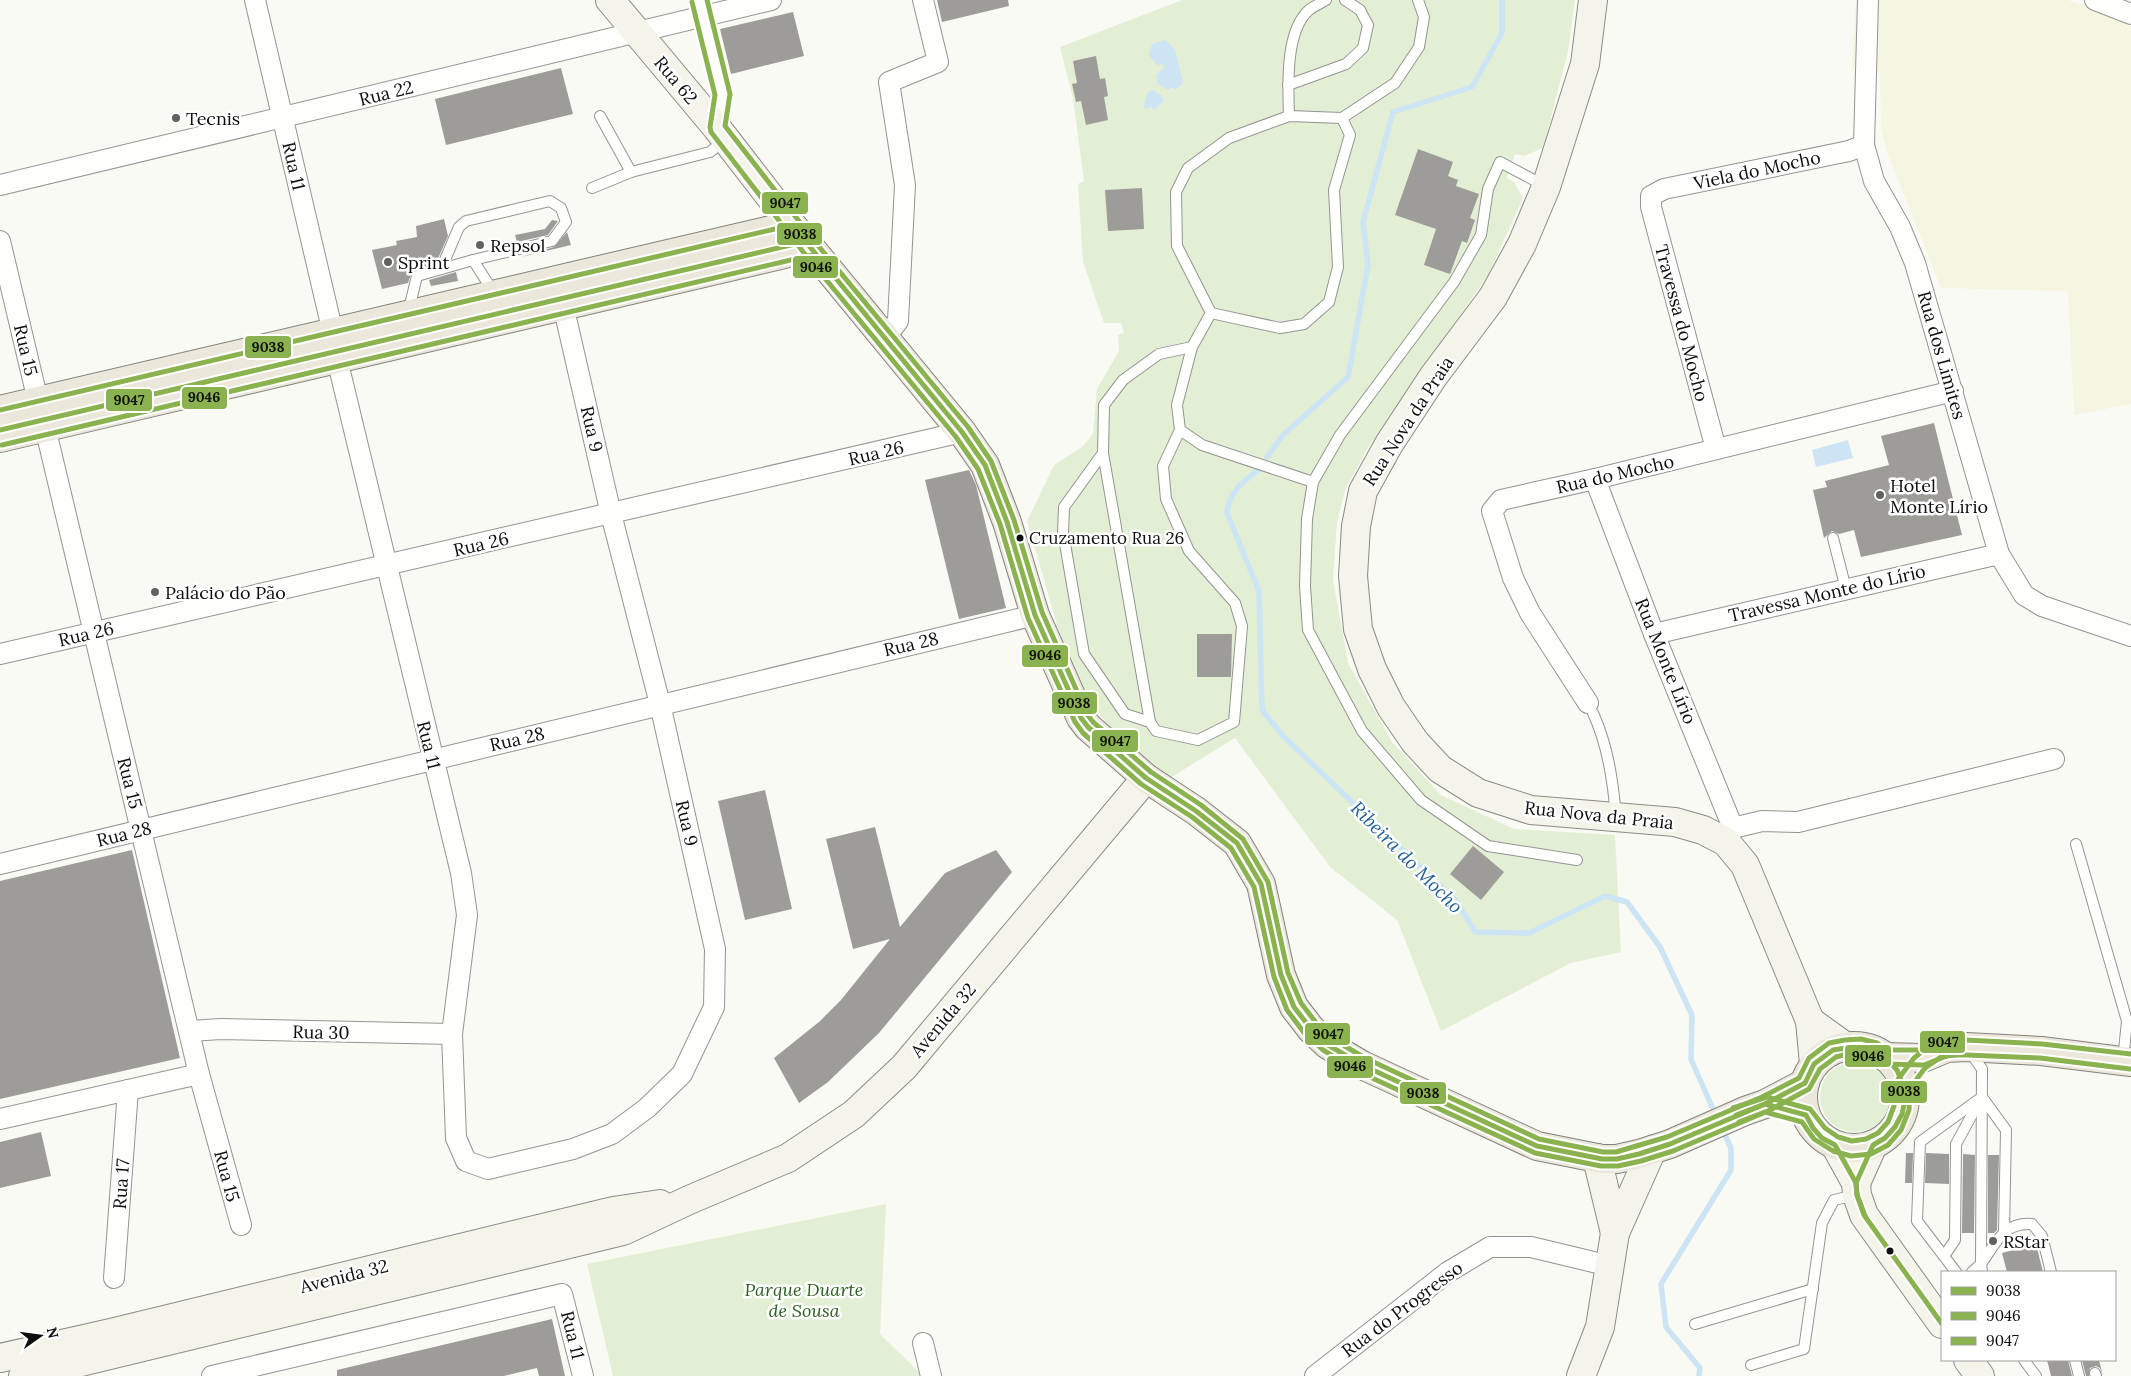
<svg xmlns="http://www.w3.org/2000/svg" width="2131" height="1376" font-family="Lora,serif">
  <style>
    .farmland { fill: #f6f5e1 }
    .green { fill: #e3efd5 }
    .water { fill: #cce4f3 }
    .lines { fill: none; stroke-linecap: round; stroke-linejoin: round }
    .stream { stroke: #cce4f3; stroke-width: 5.5 }
    .building { fill: #9e9c99 }
    .lane-casing { stroke: #949492; stroke-width: 12 }
    .street-casing { stroke: #949492; stroke-width: 22 }
    .secondary-casing { stroke: #8b8b88; stroke-width: 30 }
    .primary-casing { stroke: #82827f; stroke-width: 30 }
    .lane { stroke: #fefefd; stroke-width: 10 }
    .street { stroke: #fefefd; stroke-width: 20 }
    .secondary { stroke: #f4f4eb; stroke-width: 28 }
    .primary { stroke: #ebe7da; stroke-width: 28 }
    .bus-1-casing { stroke: #fff; stroke-width: 9 }
    .bus-2-casing { stroke: #fff; stroke-width: 9 }
    .bus-3-casing { stroke: #fff; stroke-width: 9 }
    .bus-1 { stroke: #8ab24e; stroke-width: 5 }
    .bus-2 { stroke: #8ab24e; stroke-width: 5 }
    .bus-3 { stroke: #8ab24e; stroke-width: 5 }
    .poi-dot { fill: #61615e; stroke: #fff; stroke-width: 2 }
    .bus-dot { fill: #0e0e0e; stroke: #fff; stroke-width: 2 }
    .labels { text-anchor: middle; dominant-baseline: central; stroke-width: 5; stroke-linejoin: round; paint-order: stroke }
    .bus-label { font-size: 17px; fill: #0e0e0e; stroke: #fff; text-anchor: start }
    .street-label { font-size: 18px; fill: #0e0e0e; stroke: #fff }
    .poi-label { font-size: 18px; fill: #0e0e0e; stroke: #fff; text-anchor: start }
    .park-label { font-size: 18px; font-style: italic; fill: #2d6122; stroke: #fff }
    .water-label { font-size: 19px; font-style: italic; fill: #205f97; stroke: #fff }
    .line-badge { stroke: #fff; stroke-width: 2 }
    .pale-badge-label { font-size: 14px; text-anchor: middle; font-weight: bold; fill: #111 }
  </style>
  <rect width="100%" height="100%" fill="#fafaf4"/>
  <path class="farmland" d="M1856,0H2068L2131,24V404L2074,415L2068,291L1941,288L1887,152L1881,129L1880,73L1852,70Z"/>
  <g class="green">
    <path d="M1182,0H1575L1568,52L1543,148L1524,156L1515,154L1507,178L1514,182L1523,198L1488,275L1368,448L1345,490L1337,523L1333,580L1348,663L1392,742L1441,795L1514,829L1615,835L1621,952L1571,963L1441,1031L1397,920L1330,867L1235,738L1170,778L1122,743L1073,680L1027,521L1054,465L1082,447L1093,434L1097,389L1119,351L1118,335L1124,333L1121,323H1104L1083,262L1078,184L1084,181L1073,98L1060,47Z"/>
    <circle cx="1855" cy="1097" r="35"/>
    <path d="M886,1204L880,1334L923,1376H613L587,1264Z"/>
  </g>
  <g class="water">
    <path d="M1166,40L1175,50L1183,83L1175,90L1172,87L1168,90L1158,84L1156,75L1164,68L1163,64L1157,65L1149,55L1152,44Z"/>
    <path d="M1153,90L1163,97L1164,101L1154,110L1151,106L1147,109L1143,107L1148,92Z"/>
    <path d="M1848,440L1853,458L1816,467L1812,450Z"/>
  </g>
  <g class="lines">
    <g class="stream">
      <path d="M1267,457L1284,434L1348,377L1368,265L1363,222L1393,112L1472,87L1502,33V0"/>
      <path d="M1258,470C1242,483 1229,492 1227,513L1259,591L1262,710L1284,737L1457,902L1475,932L1529,933L1605,896L1627,902L1660,947L1692,1015L1691,1059L1716,1116"/>
      <path d="M1699,1376L1700,1368L1666,1327L1661,1284L1731,1170V1148L1722,1129"/>
    </g>
  </g>
  <g class="building">
    <path d="M937,0H1008L1009,6L942,22Z"/>
    <path d="M793,12L804,56L731,74L720,29Z"/>
    <path d="M1096,56L1100,79L1105,78L1108,96L1104,97L1108,120L1086,125L1081,101L1076,102L1072,84L1077,83L1073,61Z"/>
    <path d="M561,68L573,114L446,145L435,99Z"/>
    <path d="M1418,149L1453,162L1448,176L1458,180L1456,186L1479,194L1470,218L1475,220L1467,243L1462,241L1450,274L1424,265L1436,229L1395,215Z"/>
    <path d="M1142,188L1144,229L1108,231L1105,190Z"/>
    <path d="M444,219L448,236L436,263L412,271L408,283L382,289L372,250L397,245L396,241L417,237L416,226Z"/>
    <path d="M552,220L558,221L548,235L517,242L515,235L545,229Z"/>
    <path d="M567,232L571,245L521,257L554,247Z"/>
    <path d="M456,272L458,281L431,286L429,280Z"/>
    <path d="M1934,423L1962,535L1861,557L1854,530L1839,534L1832,531L1824,538L1813,490L1827,487L1825,481L1889,465L1881,436Z"/>
    <path d="M969,470L976,485L1006,608L959,619L925,480Z"/>
    <path d="M1197,634H1232L1231,677H1197Z"/>
    <path d="M765,790L792,909L745,920L718,801Z"/>
    <path d="M875,827L900,927L945,873L996,850L1012,872L879,1033L828,1082L799,1103L774,1058L819,1022L841,1000L890,939L853,949L826,839Z"/>
    <path d="M1473,846L1504,872L1481,900L1450,874Z"/>
    <path d="M132,850L180,1058L0,1099V881Z"/>
    <path d="M41,1132L51,1176L0,1188V1142Z"/>
    <path d="M1906,1153H1913L1912,1183H1905Z"/>
    <path d="M1926,1153L1949,1154V1184L1925,1183Z"/>
    <path d="M1963,1154L1975,1155L1974,1233H1962Z"/>
    <path d="M1988,1155H1999L1997,1230L1994,1233H1988Z"/>
    <path d="M2036,1244L2043,1272H2007L2002,1253Z"/>
    <path d="M552,1319L565,1376H539L537,1368L504,1376H337V1370Z"/>
    <path d="M2047,1360H2068L2072,1376H2051Z"/>
    <path d="M2082,1360H2099L2103,1376L2100,1368L2096,1366L2090,1368L2089,1376H2086Z"/>
  </g>
  <g class="lines">
    <g class="lane-casing">
      <g id="lane">
        <path d="M1288,85L1346,64L1363,48L1368,25L1360,10L1345,0"/>
        <path d="M600,116L631,172"/>
        <path d="M1289,116C1288,86 1285,31 1309,10C1314,6 1321,3 1326,0"/>
        <path d="M1545,186L1500,162L1488,189L1481,235L1454,282L1340,435L1313,482L1307,519L1305,586L1308,630L1362,731L1421,800L1488,846L1577,860"/>
        <path d="M592,188L631,172L710,152L725,140"/>
        <path d="M441,269L459,227L466,221L550,201L561,208L566,222L552,241L473,260"/>
        <path d="M408,313L417,276L473,260L494,293"/>
        <path d="M1211,313L1280,328L1304,324L1329,302L1338,267L1334,190L1350,135L1342,118"/>
        <path d="M1103,453L1064,507L1063,532L1084,654L1125,714L1150,722L1156,731L1198,740L1234,722L1242,626L1235,603L1189,551L1166,499L1163,466L1180,430"/>
        <path d="M1313,482L1202,445L1180,430L1177,405L1192,347L1211,313L1177,246L1176,192L1188,168L1229,138L1289,116L1342,118L1395,83L1419,47L1424,17L1418,0"/>
        <path d="M1833,538L1846,589"/>
        <path d="M1593,713C1608,746 1613,781 1616,817"/>
        <path d="M1150,722L1103,453L1104,405L1123,380L1159,354L1192,347"/>
        <path d="M2076,844L2127,1021L2123,1060"/>
        <path d="M1970,1052L1982,1069L1981,1264L1972,1272"/>
        <path d="M1982,1097L2006,1130L2004,1232"/>
        <path d="M1944,1256L1955,1240L1956,1144L1980,1100"/>
        <path d="M1956,1272L1917,1221L1920,1142L1982,1097"/>
        <path d="M1982,1272L1981,1264C1996,1243 2003,1222 2032,1224L2042,1236L2051,1272"/>
        <path d="M1695,1324L1813,1289"/>
        <path d="M2024,1360L2036,1376"/>
        <path d="M2075,1360L2079,1376"/>
        <path d="M1751,1365L1804,1349L1822,1223L1834,1200L1856,1195"/>
        <path d="M2095,1373L2096,1376"/>
      </g>
    </g>
    <g class="street-casing">
      <g id="street">
        <path d="M255,0L333,333"/>
        <path d="M699,0L723,95L717,128"/>
        <path d="M1868,0L1864,145L1874,181L1900,227L1915,263L1999,554L2024,595L2042,606L2131,636"/>
        <path d="M2095,0L2131,14"/>
        <path d="M0,185L771,0"/>
        <path d="M0,241L38,401"/>
        <path d="M885,338L898,321L905,185L889,82L938,62L923,0"/>
        <path d="M337,359L461,873L467,915L452,1034L456,1138L466,1161L488,1169L573,1149L612,1134L647,1108L682,1074L714,1007L715,949L660,704L611,514L563,305"/>
        <path d="M45,427L199,1074L241,1225"/>
        <path d="M1716,449L1651,207V196L1664,189L1849,151L1864,145"/>
        <path d="M1595,479L1654,634L1733,828L1726,842"/>
        <path d="M1654,634L1999,554"/>
        <path d="M0,654L962,432"/>
        <path d="M1588,703L1530,613L1513,578L1492,511L1501,500L1595,479L1953,391"/>
        <path d="M1733,828L1762,821L1798,822L2054,759"/>
        <path d="M0,864L1035,615"/>
        <path d="M190,1031L221,1029L452,1034"/>
        <path d="M0,1119L199,1074"/>
        <path d="M114,1278L128,1090"/>
        <path d="M923,1343L931,1376"/>
        <path d="M212,1376L562,1294L583,1376"/>
        <path d="M1315,1376L1448,1272L1490,1247H1531L1610,1266"/>
      </g>
    </g>
    <g class="secondary-casing">
      <g id="secondary">
        <path d="M610,0L717,128L792,225"/>
        <path d="M1593,0L1585,64L1546,187L1522,244L1493,297L1433,377L1389,444L1363,491L1356,526L1353,576L1358,629L1372,669L1391,707L1415,742L1440,769L1478,793L1531,810L1675,822L1703,830L1726,842L1745,865L1810,1021L1814,1064"/>
        <path d="M1810,1021L1846,1047"/>
        <path d="M1835,1145L1856,1183L1857,1195L1864,1215L1942,1324"/>
        <path d="M1597,1158L1615,1233"/>
        <path d="M1856,1183L1873,1145"/>
        <path d="M0,1358L111,1333L613,1211L660,1204"/>
        <path d="M1968,1360L1980,1376"/>
        <path d="M23,1376L623,1231L689,1200L788,1158L854,1114L904,1067L1146,778"/>
        <path d="M1581,1376L1600,1327L1615,1233L1652,1150"/>
      </g>
    </g>
    <g class="primary-casing">
      <g id="primary">
        <path d="M0,410L792,225L962,432L985,465L1007,522L1035,615L1081,718L1088,727L1146,778L1196,811L1237,843L1261,884L1281,975L1294,1007L1311,1029L1328,1045L1362,1065L1537,1146L1602,1159H1617L1639,1154L1670,1144L1745,1111L1765,1104L1805,1083"/>
        <path d="M0,438L810,248"/>
        <circle cx="1854" cy="1097" r="51"/>
        <path d="M1885,1057L1923,1058L1947,1048L1966,1047L2041,1051L2131,1062"/>
      </g>
    </g>
    <use href="#lane" class="lane"/>
    <use href="#street" class="street"/>
    <use href="#secondary" class="secondary"/>
    <use href="#primary" class="primary"/>
    <g class="bus-1-casing">
      <g id="bus-1">
        <path d="M0,410L792,225L962,432L985,465L1007,522L1035,615L1081,718L1088,727L1146,778L1196,811L1237,843L1261,884L1281,975L1294,1007L1311,1029L1328,1045L1362,1065L1537,1146L1602,1159H1617L1639,1154L1670,1144L1765,1104L1805,1083L1814,1064L1833,1050L1860,1046L1874,1050L1885,1057L1897,1070L1903,1085L1905,1100L1902,1114L1895,1127L1885,1138L1873,1145L1856,1183L1857,1195L1864,1215L1942,1324"/>
        <path d="M1736,1115L1765,1104L1806,1115L1813,1128L1822,1138L1835,1145L1856,1183L1857,1195L1865,1216"/>
      </g>
    </g>
    <g class="bus-2-casing">
      <g id="bus-2">
        <path d="M692,2L715,95L710,127L711,132L804,253L956,437L978,469L1000,524L1028,618L1075,722L1083,733L1141,784L1192,817L1231,848L1254,887L1274,977L1287,1010L1305,1034L1323,1050L1359,1072L1535,1153L1601,1166H1618L1641,1161L1673,1151L1768,1111L1809,1089L1820,1069L1836,1057L1847,1054H1859L1871,1057L1885,1064L1924,1065L1949,1055H1966L2040,1058L2130,1069"/>
        <path d="M2,445L812,255"/>
        <path d="M1739,1122L1765,1112L1802,1122L1814,1139L1833,1151L1851,1156L1871,1154L1888,1145L1901,1130L1909,1110L1910,1088L1925,1068L1941,1057L1960,1054"/>
      </g>
    </g>
    <g class="bus-3-casing">
      <g id="bus-3">
        <path d="M707,0L730,94L725,126L816,243L968,427L991,461L1014,520L1042,612L1087,714L1093,722L1151,772L1201,805L1243,839L1268,882L1288,973L1301,1003L1317,1024L1333,1039L1365,1058L1539,1139L1603,1152H1616L1667,1137L1762,1097L1799,1078L1809,1058L1829,1043L1845,1040L1861,1039L1877,1043L1887,1050H1922L1945,1041L1966,1040L2042,1044L2131,1054"/>
        <path d="M0,430L808,241"/>
        <path d="M1733,1108L1767,1097L1810,1109L1825,1128L1838,1137L1852,1141L1866,1139L1878,1133L1888,1122L1894,1106L1896,1082L1914,1058L1928,1047L1936,1043L1958,1040"/>
      </g>
    </g>
    <use href="#bus-1" class="bus-1"/>
    <use href="#bus-2" class="bus-2"/>
    <use href="#bus-3" class="bus-3"/>
  </g>
  <g class="poi-dot">
    <circle cx="176" cy="118" r="5"/>
    <circle cx="480" cy="245" r="5"/>
    <circle cx="388" cy="262" r="5"/>
    <circle cx="1880" cy="495" r="5"/>
    <circle cx="155" cy="592" r="5"/>
    <circle cx="1993" cy="1241" r="5"/>
  </g>
  <g class="bus-dot">
    <circle cx="1020" cy="538" r="4.5"/>
    <circle cx="1890" cy="1251" r="4.5"/>
  </g>
  <g class="labels">
    <g class="bus-label">
      <text x="1029" y="538">Cruzamento Rua 26</text>
    </g>
    <g class="street-label">
      <text transform="translate(676 80) rotate(50)">Rua 62</text>
      <text transform="translate(386 93) rotate(-14)">Rua 22</text>
      <text transform="translate(294 166) rotate(77)">Rua 11</text>
      <text transform="translate(1757 170) rotate(-12)">Viela do Mocho</text>
      <text transform="translate(1682 323) rotate(75)">Travessa do Mocho</text>
      <text transform="translate(26 350) rotate(77)">Rua 15</text>
      <text transform="translate(1942 355) rotate(74)">Rua dos Limites</text>
      <text transform="translate(1408 421) rotate(-57)">Rua Nova da Praia</text>
      <text transform="translate(592 429) rotate(77)">Rua 9</text>
      <text transform="translate(876 453) rotate(-13)">Rua 26</text>
      <text transform="translate(1615 474) rotate(-13)">Rua do Mocho</text>
      <text transform="translate(481 544) rotate(-13)">Rua 26</text>
      <text transform="translate(1827 593) rotate(-13)">Travessa Monte do Lírio</text>
      <text transform="translate(86 634) rotate(-13)">Rua 26</text>
      <text transform="translate(911 644) rotate(-13)">Rua 28</text>
      <text transform="translate(1666 661) rotate(68)">Rua Monte Lírio</text>
      <text transform="translate(517 739) rotate(-13)">Rua 28</text>
      <text transform="translate(429 745) rotate(76)">Rua 11</text>
      <text transform="translate(130 783) rotate(76)">Rua 15</text>
      <text transform="translate(1599 815) rotate(6)">Rua Nova da Praia</text>
      <text transform="translate(687 823) rotate(77)">Rua 9</text>
      <text transform="translate(124 834) rotate(-14)">Rua 28</text>
      <text transform="translate(943 1020) rotate(-50)">Avenida 32</text>
      <text transform="translate(321 1032) rotate(1)">Rua 30</text>
      <text transform="translate(227 1176) rotate(75)">Rua 15</text>
      <text transform="translate(121 1184) rotate(-86)">Rua 17</text>
      <text transform="translate(344 1276) rotate(-14)">Avenida 32</text>
      <text transform="translate(1402 1309) rotate(-37)">Rua do Progresso</text>
      <text transform="translate(573 1335) rotate(76)">Rua 11</text>
    </g>
    <g class="poi-label">
      <text x="186" y="118">Tecnis</text>
      <text x="490" y="245">Repsol</text>
      <text x="398" y="262">Sprint</text>
      <text x="1890" y="485">Hotel<tspan x="1890" dy="21">Monte Lírio</tspan></text>
      <text x="165" y="592">Palácio do Pão</text>
      <text x="2003" y="1241">RStar</text>
    </g>
    <g class="park-label">
      <text x="804" y="1289">Parque Duarte<tspan x="804" dy="21">de Sousa</tspan></text>
    </g>
    <g class="water-label">
      <text transform="translate(1407 857) rotate(45)">Ribeira do Mocho</text>
    </g>
  </g>
  <g class="line-badge">
    <rect x="761" y="191" width="48" height="24" rx="5" fill="#8ab24e"/>
    <rect x="776" y="222" width="47" height="24" rx="5" fill="#8ab24e"/>
    <rect x="792" y="255" width="47" height="24" rx="5" fill="#8ab24e"/>
    <rect x="244" y="335" width="48" height="24" rx="5" fill="#8ab24e"/>
    <rect x="181" y="386" width="47" height="24" rx="5" fill="#8ab24e"/>
    <rect x="105" y="388" width="48" height="24" rx="5" fill="#8ab24e"/>
    <rect x="1021" y="644" width="48" height="24" rx="5" fill="#8ab24e"/>
    <rect x="1051" y="691" width="47" height="24" rx="5" fill="#8ab24e"/>
    <rect x="1091" y="729" width="48" height="24" rx="5" fill="#8ab24e"/>
    <rect x="1304" y="1022" width="47" height="24" rx="5" fill="#8ab24e"/>
    <rect x="1919" y="1030" width="47" height="24" rx="5" fill="#8ab24e"/>
    <rect x="1844" y="1044" width="48" height="24" rx="5" fill="#8ab24e"/>
    <rect x="1326" y="1055" width="48" height="24" rx="5" fill="#8ab24e"/>
    <rect x="1880" y="1080" width="48" height="24" rx="5" fill="#8ab24e"/>
    <rect x="1399" y="1081" width="48" height="24" rx="5" fill="#8ab24e"/>
  </g>
  <g class="pale-badge-label">
    <text x="785" y="208">9047</text>
    <text x="800" y="239">9038</text>
    <text x="816" y="272">9046</text>
    <text x="268" y="352">9038</text>
    <text x="204" y="402">9046</text>
    <text x="129" y="405">9047</text>
    <text x="1045" y="660">9046</text>
    <text x="1074" y="708">9038</text>
    <text x="1115" y="746">9047</text>
    <text x="1328" y="1039">9047</text>
    <text x="1943" y="1047">9047</text>
    <text x="1868" y="1061">9046</text>
    <text x="1350" y="1071">9046</text>
    <text x="1904" y="1096">9038</text>
    <text x="1423" y="1098">9038</text>
  </g>
  <rect x="1941" y="1271" width="175" height="90" fill="#ffffff" stroke="#9f9f9f"/>
  <rect x="1951" y="1287" width="25" height="8" fill="#8ab24e" stroke="#9f9f9f"/>
  <text x="1986" y="1296" font-size="15" fill="#0e0e0e">9038</text>
  <rect x="1951" y="1312" width="25" height="8" fill="#8ab24e" stroke="#9f9f9f"/>
  <text x="1986" y="1321" font-size="15" fill="#0e0e0e">9046</text>
  <rect x="1951" y="1337" width="25" height="8" fill="#8ab24e" stroke="#9f9f9f"/>
  <text x="1986" y="1346" font-size="15" fill="#0e0e0e">9047</text>
  <g transform="translate(40 1336) rotate(76)" stroke="#ffffff" stroke-width="4" paint-order="stroke">
  <path d="M0-4L9 19L0 12L-9 19Z" fill="#0e0e0e"/>
  <text y="-8" font-size="14" font-weight="bold" text-anchor="middle" fill="#0e0e0e">N</text>
  </g>
</svg>
